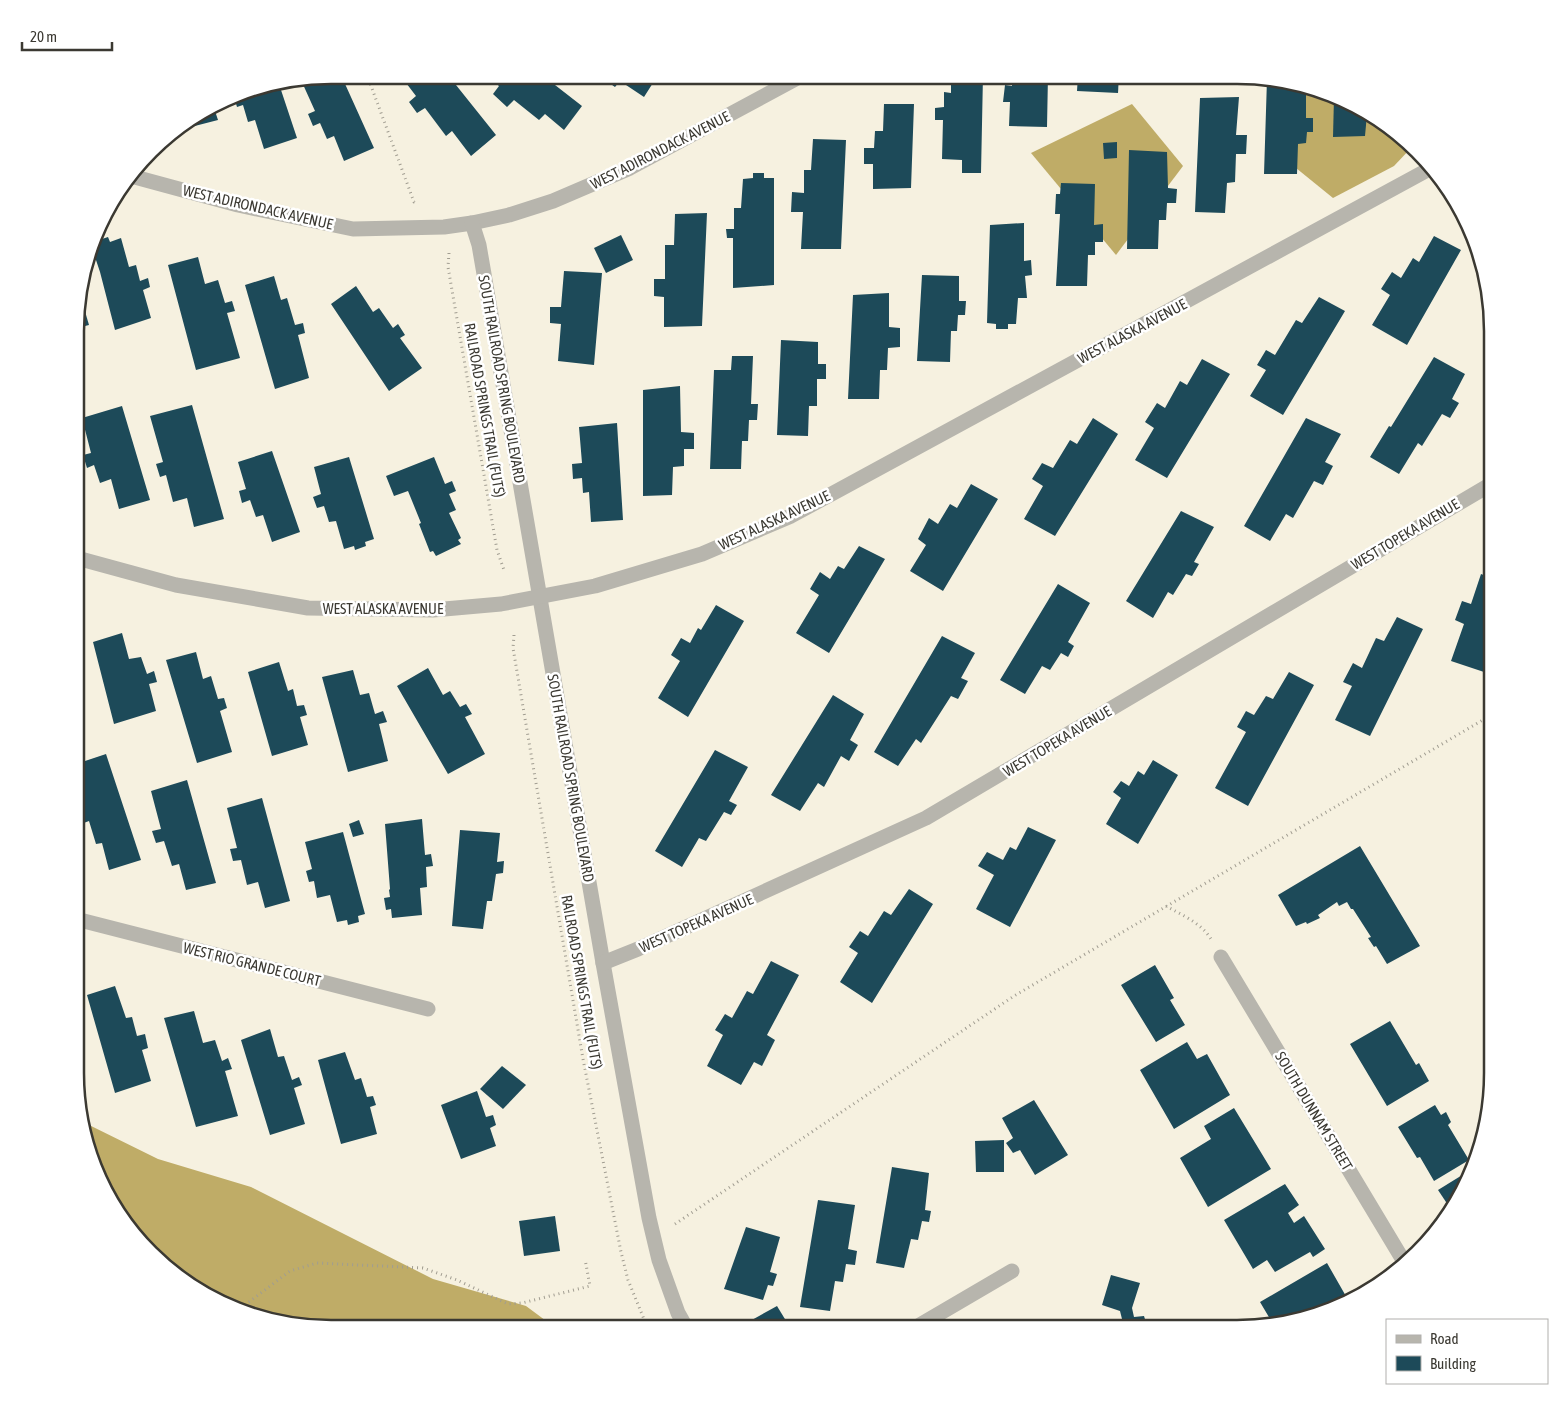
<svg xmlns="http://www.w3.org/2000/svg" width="1568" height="1404" font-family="'Asap Condensed',sans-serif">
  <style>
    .forest { fill: #bfac67 }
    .building { fill: #1d4a59 }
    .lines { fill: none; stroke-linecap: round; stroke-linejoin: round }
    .path { stroke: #a19d91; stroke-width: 3; stroke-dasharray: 1 4; stroke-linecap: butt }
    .street { stroke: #b7b5ad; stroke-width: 15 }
    .labels { text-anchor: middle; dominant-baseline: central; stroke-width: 5; stroke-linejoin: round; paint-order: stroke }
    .street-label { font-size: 15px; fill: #3b3932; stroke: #fff }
    .rim { fill: none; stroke: #3b3932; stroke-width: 2.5 }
  </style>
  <rect width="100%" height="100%" fill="#f6f1e0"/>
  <g class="forest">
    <path d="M1288,85L1350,102L1411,148L1394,166L1333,198L1280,155Z"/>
    <path d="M1132,104L1183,166L1116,255L1031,153Z"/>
    <path d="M83,1122L158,1159L251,1187L433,1279L526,1306L557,1329H331L233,1309L189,1286L139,1242L94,1171Z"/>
  </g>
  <g class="building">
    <path d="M331,75H341L374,148L344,161L334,136L327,139L320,123L313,126L308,114L315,111L301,80Z"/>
    <path d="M400,75H448L496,135L471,156L452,131L446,136L425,108L417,113L409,102L416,96Z"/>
    <path d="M489,75H548L546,78L582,106L564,130L545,114L539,120L514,100L507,107L493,94L499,86L488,76Z"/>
    <path d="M592,75H658L644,97L620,81L615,87L602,78L599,83L591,78Z"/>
    <path d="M951,75H983L981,173H962V160L942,159L943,120H935V108L944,107V92L951,93Z"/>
    <path d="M1012,75H1048L1047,127L1009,126L1010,102H1003L1005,85L1012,86Z"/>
    <path d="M1078,75H1119L1118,93L1077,91Z"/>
    <path d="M1267,79L1306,90V118H1313V132H1307L1306,143L1298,144L1297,174H1264Z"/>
    <path d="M279,84L297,138L264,149L255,120L248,122L243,105L237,107L234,97L248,89Z"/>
    <path d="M1239,97L1236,135H1247L1246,154H1236L1235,182L1227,183L1225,213L1195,212L1200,98Z"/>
    <path d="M1334,97L1350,102L1367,114L1365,136L1333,137Z"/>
    <path d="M884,104H914L911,188L873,189V164H864V148H874L875,131H883Z"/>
    <path d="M214,108L218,120L187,128L186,125Z"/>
    <path d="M813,139L846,140L841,249H801L803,212H791L792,192L804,193V170H811Z"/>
    <path d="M1117,142V158L1104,159L1103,143Z"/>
    <path d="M1129,150L1167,152L1168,188L1177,189L1176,203H1167L1166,220H1159L1158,249H1127Z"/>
    <path d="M753,173H764V178H774V285L733,288V238H727L726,229H734V208H741L743,179L753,178Z"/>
    <path d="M1061,183L1095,184L1094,225L1103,224V242H1095V255H1088L1087,286H1056L1060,214H1055L1056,194H1060Z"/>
    <path d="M707,213L702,326L664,327V297L654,296V279H665V245H674L675,214Z"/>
    <path d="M1024,223V261L1031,260L1032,275L1025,276L1027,298H1018L1016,324H1008V329H996V324L987,323L990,225Z"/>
    <path d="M621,235L633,260L606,273L594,248Z"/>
    <path d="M1434,236L1461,250L1407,345L1372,325L1390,295L1381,289L1392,272L1401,278L1413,258L1419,262Z"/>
    <path d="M108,237L110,242L121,238L129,267L136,265L140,281L148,278L150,287L143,290L151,318L115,330L100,272L93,251L96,241Z"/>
    <path d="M198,257L205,284L218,280L225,303L232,301L235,311L227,313L240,358L196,370L168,265Z"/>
    <path d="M564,271L602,273L594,365L558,361L561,324L550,323V307H561Z"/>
    <path d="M922,275L959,276V301H966L965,315H958L957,331H951L950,362L917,361Z"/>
    <path d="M274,276L281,300L287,298L295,325L303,323L305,333L298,335L309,378L275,389L245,285Z"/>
    <path d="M356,286L373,312L379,308L393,328L398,324L405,335L400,338L422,368L389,391L331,304Z"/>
    <path d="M79,291L89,325L77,328V297Z"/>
    <path d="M889,293V327L900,328V347L888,348L887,370H880L879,399H848L853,295Z"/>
    <path d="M1319,297L1345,311L1283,415L1250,396L1266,370L1257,365L1266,350L1275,355L1296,320L1302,323Z"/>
    <path d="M781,340L818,342V364H826V379H817V406H809L808,436L777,435Z"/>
    <path d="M732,356H753L751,404H758L757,420H749L748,441H742L741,469H710L714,370H731Z"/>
    <path d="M1434,357L1465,374L1452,399L1459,403L1450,418L1442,414L1422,446L1418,443L1399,474L1370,457L1389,426L1391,427Z"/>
    <path d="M1202,359L1230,374L1167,478L1135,460L1154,428L1145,422L1157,403L1165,408L1180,381L1187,385Z"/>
    <path d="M680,386L681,432L694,433V449H684V466L673,467L672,495L643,496V390Z"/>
    <path d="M192,405L224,519L194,527L187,498L173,502L166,475L160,477L156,464L163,462L150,416Z"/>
    <path d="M122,406L150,500L119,509L111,479L100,483L94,465L87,468L83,455L91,453L82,418Z"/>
    <path d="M1093,418L1118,434L1055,536L1024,519L1043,486L1032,479L1042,463L1053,468L1070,440L1077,444Z"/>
    <path d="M1306,418L1341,434L1325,462L1333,466L1323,485L1314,481L1293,518L1286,514L1270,541L1244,526Z"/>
    <path d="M617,423L623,520L591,522L589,492L583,493L582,478L573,479L572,464L582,463L579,427Z"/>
    <path d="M272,451L300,532L272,542L263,515L256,517L250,500L242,503L239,491L246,489L238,462Z"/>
    <path d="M349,457L374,539L365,542L366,546L355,550L354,546L344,549L336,521L329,522L324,506L317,508L313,497L321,494L314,467Z"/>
    <path d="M434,457L445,484L452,481L456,491L449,494L456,510L449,513L461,538L458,540L461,544L436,556L433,551L430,552L419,524L421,523L408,491L394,496L386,476Z"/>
    <path d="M971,484L998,499L943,591L910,571L926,545L918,539L929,518L938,524L950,504L957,508Z"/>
    <path d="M1181,511L1214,527L1194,562L1199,564L1192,576L1186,574L1173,595L1168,592L1153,618L1126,601Z"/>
    <path d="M859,546L885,559L829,653L796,633L819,595L810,589L820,572L830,579L838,566L844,569Z"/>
    <path d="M1493,566V657L1487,673L1451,661L1464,624L1455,620L1462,601L1471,604L1481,574L1489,577Z"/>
    <path d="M1058,584L1090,603L1068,642L1074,646L1068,657L1061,653L1050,670L1042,666L1025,694L1000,680Z"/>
    <path d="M716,605L744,621L688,717L658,698L680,661L671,655L681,638L690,643L698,628L701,630Z"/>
    <path d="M1397,617L1423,629L1370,736L1335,720L1352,686L1343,682L1353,663L1362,668L1376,638L1384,641Z"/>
    <path d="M122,633L129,659L141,657L147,674L154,671L157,682L149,684L156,711L114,724L93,642Z"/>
    <path d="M942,636L975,653L961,678L968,681L958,699L951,696L921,743L916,739L898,766L874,752Z"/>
    <path d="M196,652L203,679L211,676L218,699L224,698L227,708L220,711L232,752L197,763L166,660Z"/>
    <path d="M279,662L288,691L293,689L297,706L304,705L307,715L300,717L308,745L272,756L248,672Z"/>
    <path d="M428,668L443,695L450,691L460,707L466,704L472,714L465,717L485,754L448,774L397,686Z"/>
    <path d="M353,670L360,695L369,693L375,714L383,711L387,722L379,724L388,761L348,772L322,677Z"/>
    <path d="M1289,672L1314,685L1248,806L1215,788L1246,732L1237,727L1246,711L1254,715L1266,696L1273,699Z"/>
    <path d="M833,695L864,714L850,740L858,745L849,761L841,756L824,787L818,783L800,811L771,795Z"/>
    <path d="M715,750L748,767L729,801L737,805L731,815L724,812L706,841L699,838L682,867L655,851Z"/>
    <path d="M106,754L141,860L109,870L102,843L96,844L89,821L81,824L78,811L85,809L76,778V764Z"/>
    <path d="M1153,760L1178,775L1138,844L1106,824L1121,798L1113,792L1121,781L1129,786L1138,771L1144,775Z"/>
    <path d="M187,780L216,883L186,890L179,864L172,866L164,841L156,843L152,831L161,829L151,791Z"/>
    <path d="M262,798L290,901L265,908L258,882L247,885L241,860L233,861L230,849L237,848L227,808Z"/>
    <path d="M422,819L425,855L431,854L433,866L426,867L427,887L420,888L422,915L392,918L391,909L386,910L384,898L390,897L389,890L390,889L385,824Z"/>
    <path d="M359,820L364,834L353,837L349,824Z"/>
    <path d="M1028,827L1056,840L1010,927L976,909L994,875L978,866L987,852L1003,860L1010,847L1016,850Z"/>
    <path d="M460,830L500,833L497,862L504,861L503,873L496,874L492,901H487L483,929L452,926Z"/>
    <path d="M343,832L365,914L358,916L359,922L348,925L347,920L337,922L330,895L317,898L314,881L309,882L306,871L312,869L305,842Z"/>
    <path d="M1360,846L1420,946L1387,964L1376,946L1374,947L1368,938L1371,937L1353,909H1351L1347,902L1339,906L1337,902L1318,915L1320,918L1307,924L1306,922L1296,926L1278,895Z"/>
    <path d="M909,889L933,904L872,1003L840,982L858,953L849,947L860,931L868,936L884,911L891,915Z"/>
    <path d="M771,961L799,975L767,1035L775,1040L762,1066L754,1062L741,1085L707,1066L723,1035L715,1030L725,1014L732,1018L747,991L753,994Z"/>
    <path d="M1155,965L1174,998L1170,1000L1185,1025L1156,1042L1121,985Z"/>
    <path d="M115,986L126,1018L132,1017L137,1036L145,1034L148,1048L142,1050L151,1081L115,1093L87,995Z"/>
    <path d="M194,1011L203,1043L215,1040L222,1061L228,1058L232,1069L225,1071L238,1116L196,1127L164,1018Z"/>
    <path d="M1390,1021L1416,1065L1419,1063L1429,1081L1387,1106L1350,1044Z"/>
    <path d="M270,1029L278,1057L284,1056L292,1080L299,1077L302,1085L294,1088L305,1124L270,1135L241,1040Z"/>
    <path d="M1187,1042L1197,1059L1207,1054L1230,1095L1174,1129L1140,1070Z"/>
    <path d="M79,1052L84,1065L77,1066L82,1082L76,1084V1053Z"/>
    <path d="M345,1052L355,1080L361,1078L367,1097L373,1096L376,1105L370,1107L377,1134L341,1144L318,1060Z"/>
    <path d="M502,1066L526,1085L503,1109L480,1089Z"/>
    <path d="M477,1091L486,1117L493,1115L496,1125L490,1128L496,1146L461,1159L441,1105Z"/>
    <path d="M1034,1100L1068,1155L1035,1175L1020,1150L1013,1153L1006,1143L1013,1138L1002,1118Z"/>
    <path d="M1435,1105L1441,1115L1446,1112L1451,1122L1448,1125L1469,1160L1434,1181L1420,1157L1417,1158L1398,1127Z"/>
    <path d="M1234,1108L1271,1169L1208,1207L1180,1158L1211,1139L1204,1126Z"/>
    <path d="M1004,1140V1172H976L975,1141Z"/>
    <path d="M892,1167L929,1173L925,1210L931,1211L929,1222L922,1221L918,1240L911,1239L904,1268L876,1263Z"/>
    <path d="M1472,1169L1467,1186L1450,1208L1438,1190Z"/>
    <path d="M1285,1184L1299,1205L1288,1213L1294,1223L1304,1216L1325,1249L1313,1257L1310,1252L1275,1272L1267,1260L1253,1269L1224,1220Z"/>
    <path d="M818,1200L855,1205L848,1249L857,1251L855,1265L846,1264L843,1282L835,1281L830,1311L800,1307Z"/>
    <path d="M555,1216L560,1251L524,1256L519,1221Z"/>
    <path d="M746,1227L780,1237L770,1272L777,1274L773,1286L768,1285L763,1300L724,1289Z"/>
    <path d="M1327,1263L1347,1298L1335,1306L1337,1308L1335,1309L1273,1324L1260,1302Z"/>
    <path d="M1111,1275L1140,1283L1132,1308L1134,1317L1144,1316L1148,1329H1093L1092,1325L1122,1319L1120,1311L1102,1305Z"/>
    <path d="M777,1306L791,1329H755L750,1321Z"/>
  </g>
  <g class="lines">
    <g class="path">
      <path d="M367,75L414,202L418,203"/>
      <path d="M449,253L448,267L497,550L504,570"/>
      <path d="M514,635L513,648L583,1059L621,1252L628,1280L648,1329"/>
      <path d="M1166,906C1182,915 1201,923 1211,939"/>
      <path d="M675,1224L1014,996L1493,714"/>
      <path d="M230,1308L245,1305L290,1271L317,1263L423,1268L457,1280L508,1304L522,1303L590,1286L585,1259"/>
    </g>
    <g class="street">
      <path d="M131,176L238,205L353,229L444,227L472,223L509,215L553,201L630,168L803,75"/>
      <path d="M472,223L479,245L603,963L649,1218L659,1260L678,1313L687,1329"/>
      <path d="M77,558L176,585L308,608L433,610L501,604L595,586L702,554L791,516L1433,167"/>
      <path d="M76,919L428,1009"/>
      <path d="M1221,957L1406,1265"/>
      <path d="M603,963L638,949L926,818L1493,483"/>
      <path d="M913,1329L1012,1271"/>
    </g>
  </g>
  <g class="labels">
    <g class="street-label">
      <text transform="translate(660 150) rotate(-27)">WEST ADIRONDACK AVENUE</text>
      <text transform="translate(258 207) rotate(13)">WEST ADIRONDACK AVENUE</text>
      <text transform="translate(1132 331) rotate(-28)">WEST ALASKA AVENUE</text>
      <text transform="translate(502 379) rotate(80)">SOUTH RAILROAD SPRING BOULEVARD</text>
      <text transform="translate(485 410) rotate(80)">RAILROAD SPRINGS TRAIL (FUTS)</text>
      <text transform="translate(774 520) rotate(-25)">WEST ALASKA AVENUE</text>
      <text transform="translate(1405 534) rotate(-31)">WEST TOPEKA AVENUE</text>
      <text x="383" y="608">WEST ALASKA AVENUE</text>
      <text transform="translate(1057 741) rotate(-31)">WEST TOPEKA AVENUE</text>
      <text transform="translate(571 778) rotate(80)">SOUTH RAILROAD SPRING BOULEVARD</text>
      <text transform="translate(696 923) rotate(-24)">WEST TOPEKA AVENUE</text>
      <text transform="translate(252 964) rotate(14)">WEST RIO GRANDE COURT</text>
      <text transform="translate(582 982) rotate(80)">RAILROAD SPRINGS TRAIL (FUTS)</text>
      <text transform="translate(1314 1111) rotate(59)">SOUTH DUNNAM STREET</text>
    </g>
  </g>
  <path d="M0 0H1568V1404H0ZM331 84H1237A247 247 0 0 1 1484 331V1073A247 247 0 0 1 1237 1320H331A247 247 0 0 1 84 1073V331A247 247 0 0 1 331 84Z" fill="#fff" fill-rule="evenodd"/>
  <path class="rim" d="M331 84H1237A247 247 0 0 1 1484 331V1073A247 247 0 0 1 1237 1320H331A247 247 0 0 1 84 1073V331A247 247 0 0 1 331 84Z"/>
  <rect x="1386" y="1319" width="162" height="65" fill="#ffffff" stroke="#b1b0ad"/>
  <rect x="1396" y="1335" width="25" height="8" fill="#b7b5ad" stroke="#b1b0ad"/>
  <text x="1430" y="1344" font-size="15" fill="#3b3932">Road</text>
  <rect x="1396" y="1356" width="25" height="15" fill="#1d4a59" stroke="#b1b0ad"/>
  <text x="1430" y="1369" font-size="15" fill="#3b3932">Building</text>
  <path d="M22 42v8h90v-8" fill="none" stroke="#3b3932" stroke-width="2.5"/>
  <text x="30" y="42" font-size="15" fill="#3b3932" stroke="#ffffff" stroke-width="4" paint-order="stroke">20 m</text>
</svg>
